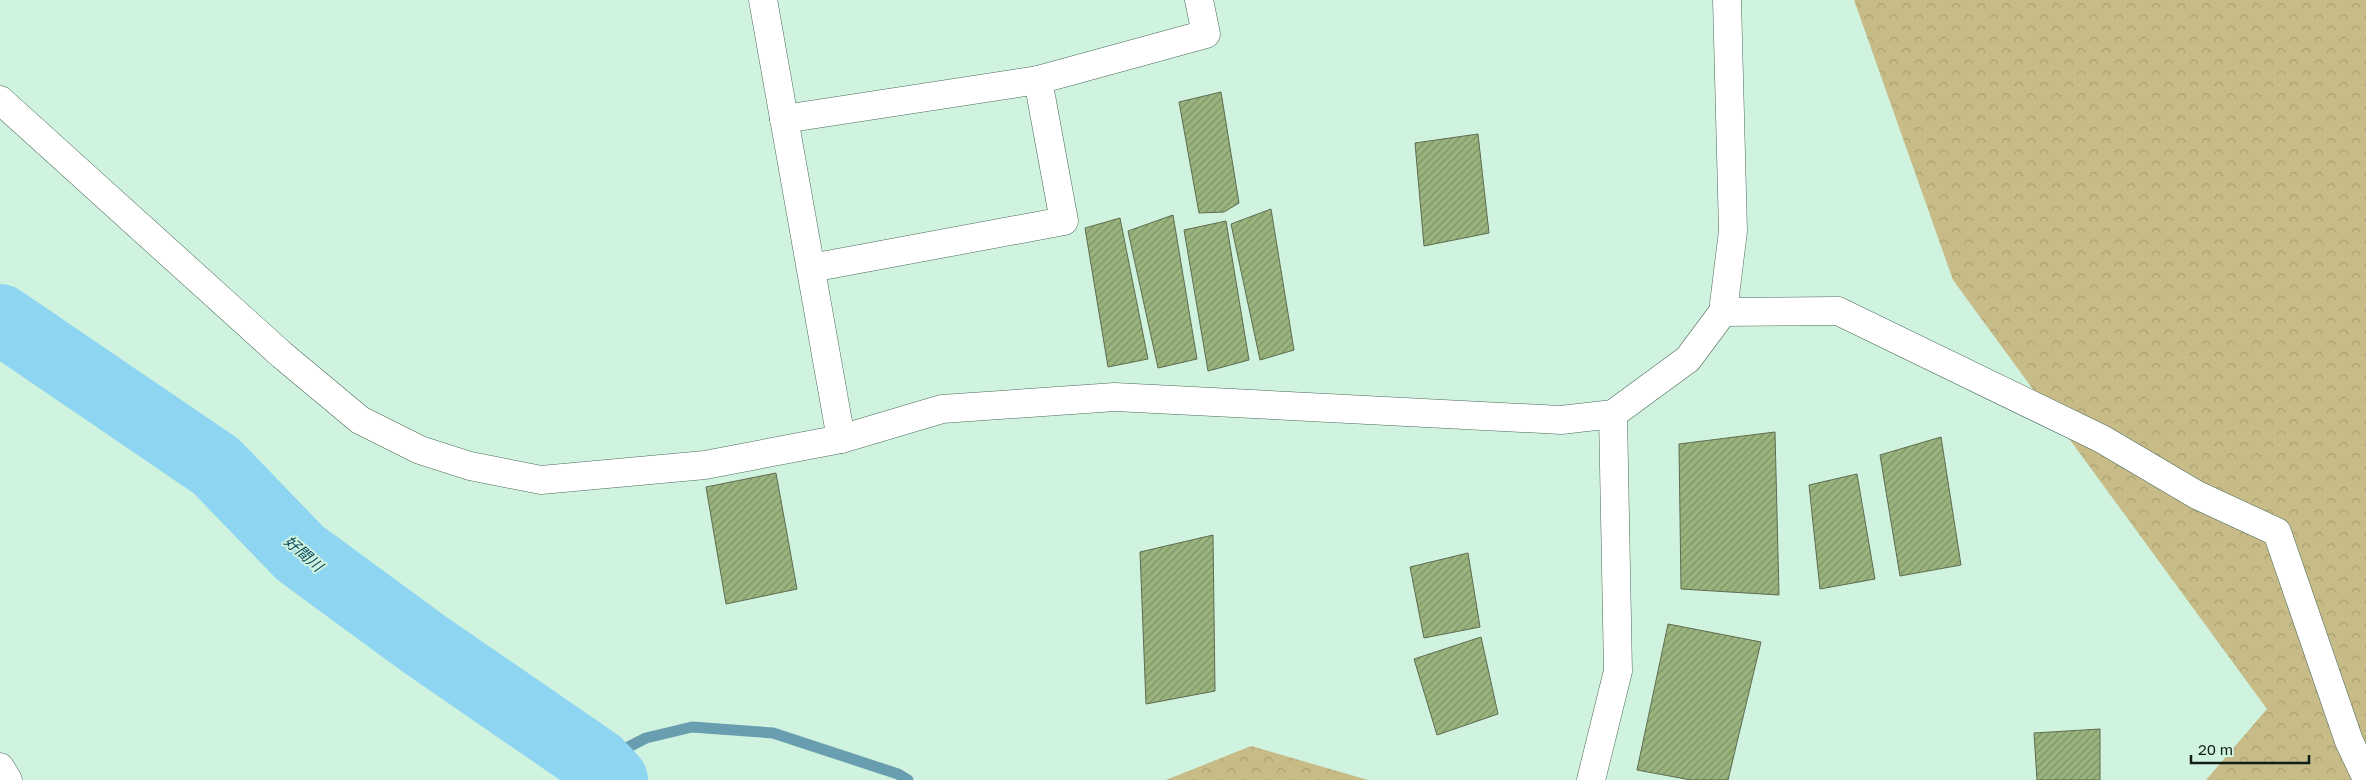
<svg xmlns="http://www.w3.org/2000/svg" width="2366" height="780" font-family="'Golos Text','Noto Sans JP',sans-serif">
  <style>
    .forest { fill: url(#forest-crowns) }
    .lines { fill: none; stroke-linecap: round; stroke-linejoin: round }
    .stream { stroke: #689eaf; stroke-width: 11 }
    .river { stroke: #8dd5f0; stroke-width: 70 }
    .building { fill: url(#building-hatch); stroke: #5e6c50 }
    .minor-casing { stroke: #4a6a59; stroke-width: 29 }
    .minor { stroke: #fff; stroke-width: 28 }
    .labels { text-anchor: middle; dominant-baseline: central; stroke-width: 4; stroke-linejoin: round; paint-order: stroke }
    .water-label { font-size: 15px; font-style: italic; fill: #0b4a5c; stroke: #d0f3df }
  </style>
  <defs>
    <pattern id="forest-crowns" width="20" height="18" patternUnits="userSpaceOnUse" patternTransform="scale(1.25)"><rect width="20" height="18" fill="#c7bb87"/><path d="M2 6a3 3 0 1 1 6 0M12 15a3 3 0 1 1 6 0" fill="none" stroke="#aaa074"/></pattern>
    <pattern id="building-hatch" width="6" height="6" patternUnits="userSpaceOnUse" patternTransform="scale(1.25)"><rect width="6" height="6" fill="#9ab47e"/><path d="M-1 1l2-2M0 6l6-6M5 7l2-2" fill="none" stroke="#7c9266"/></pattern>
  </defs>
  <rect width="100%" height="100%" fill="#d0f3df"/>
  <g class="forest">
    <path d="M1854,0H2366V780H2206L2267,709L1953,280Z"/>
    <path d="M1251,746L1368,780H1166Z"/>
  </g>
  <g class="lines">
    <path class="stream" d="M597,763L646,738L692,727L773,733L898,774L908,780"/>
    <path class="river" d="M0,319L216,466L300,553L424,644L597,763L613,780"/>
  </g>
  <g class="building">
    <path d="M1221,92L1239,203L1224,212L1199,213L1179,102Z"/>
    <path d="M1478,134L1489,233L1424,246L1415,143Z"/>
    <path d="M1271,209L1294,350L1260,360L1231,224Z"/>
    <path d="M1173,215L1197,359L1158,368L1128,231Z"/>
    <path d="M1120,218L1148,359L1108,367L1085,228Z"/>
    <path d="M1226,221L1249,360L1208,371L1184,230Z"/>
    <path d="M1775,432L1779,595L1681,589L1679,444Z"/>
    <path d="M1941,437L1961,565L1900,576L1880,455Z"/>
    <path d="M776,473L797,589L726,604L706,487Z"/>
    <path d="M1857,474L1875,579L1820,589L1809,485Z"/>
    <path d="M1213,535L1215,691L1146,704L1140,552Z"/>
    <path d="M1468,553L1480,627L1424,638L1410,567Z"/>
    <path d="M1668,624L1761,642L1728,780H1691L1637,770Z"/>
    <path d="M1481,637L1498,714L1437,735L1414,659Z"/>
    <path d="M2100,729V780H2037L2034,733Z"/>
  </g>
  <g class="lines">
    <g class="minor-casing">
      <g id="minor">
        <path d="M763,0L841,439"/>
        <path d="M0,100L282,355L360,420L420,450L470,466L541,480L705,465L841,439L942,409L1115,397L1561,420L1613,414L1688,359L1723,312L1733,231L1727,0"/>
        <path d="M784,119L1038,80"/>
        <path d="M811,268L1064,221L1038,80L1206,34L1199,0"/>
        <path d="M1723,312L1838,311L2102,439L2197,495L2277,532L2349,741L2366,777"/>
        <path d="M0,767L8,780"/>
        <path d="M1591,780L1618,671L1613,414"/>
      </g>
    </g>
    <use href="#minor" class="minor"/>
  </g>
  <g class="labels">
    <g class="water-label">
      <text transform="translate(304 553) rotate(41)">好間川</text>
    </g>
  </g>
  <path d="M2191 755v8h118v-8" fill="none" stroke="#121f18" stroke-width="2.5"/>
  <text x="2198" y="755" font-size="15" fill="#121f18" stroke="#d0f3df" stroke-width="4" paint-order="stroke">20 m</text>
</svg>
